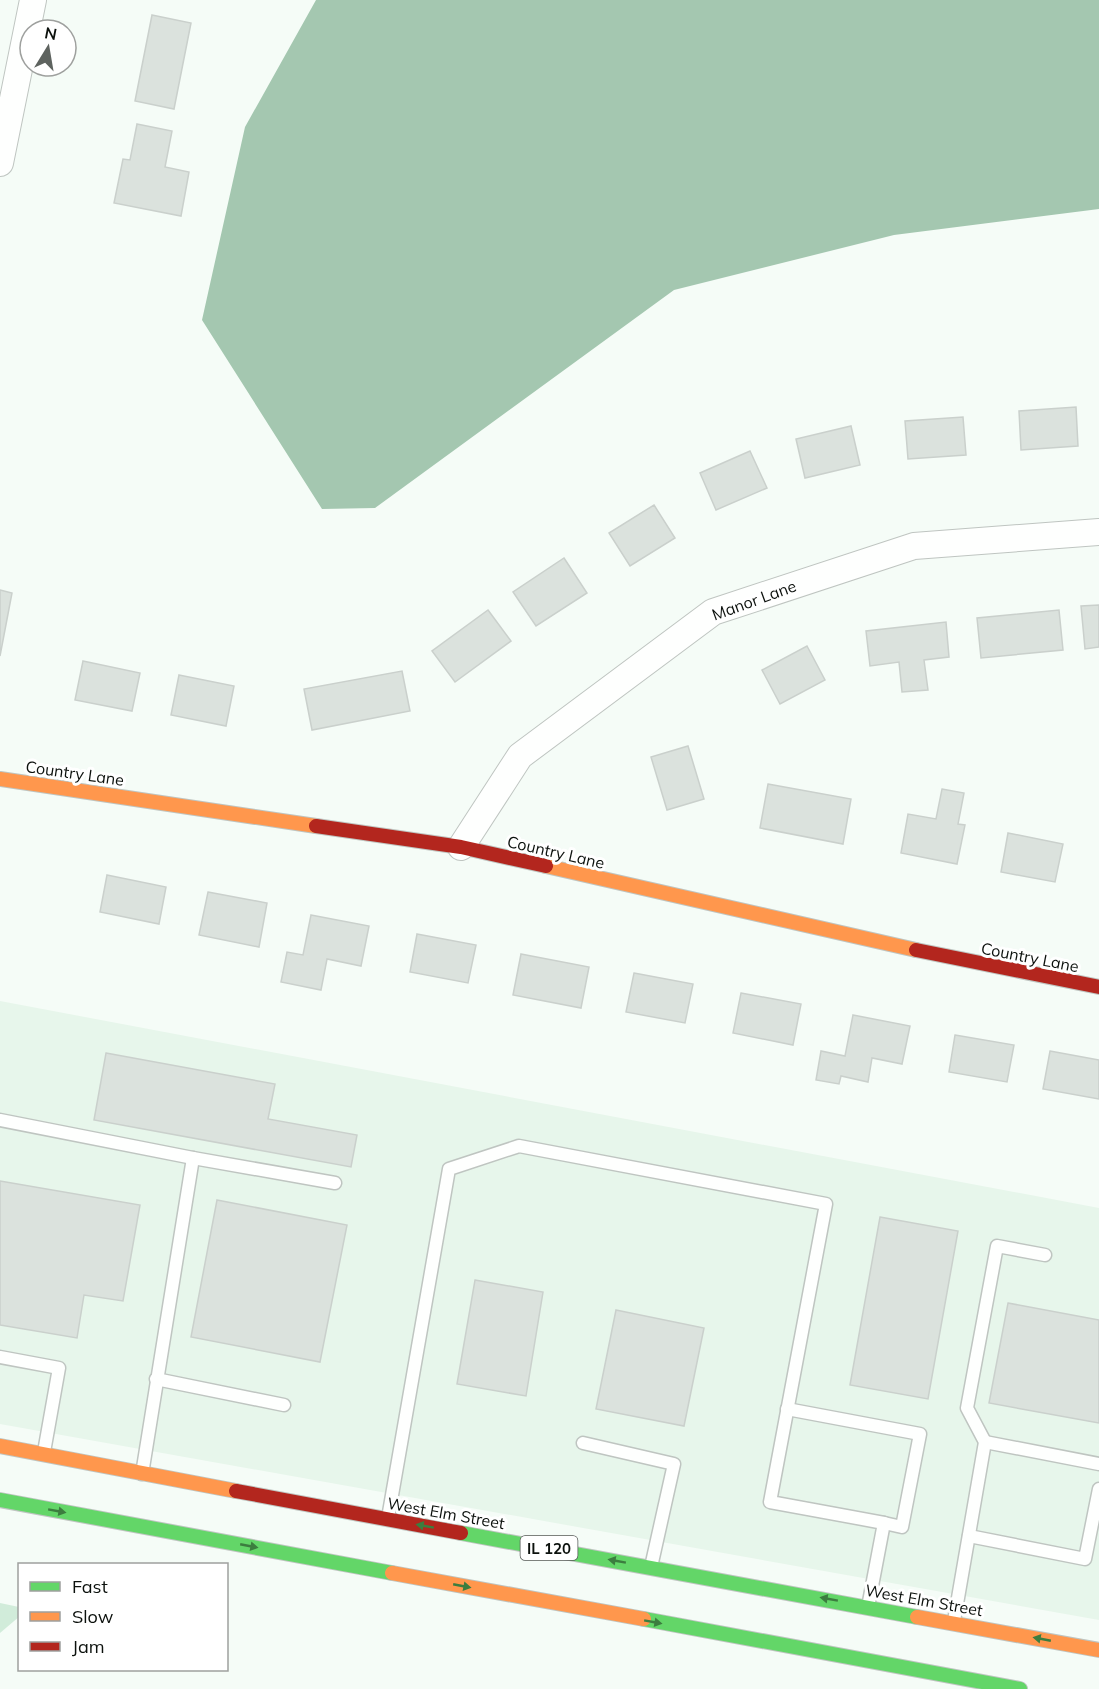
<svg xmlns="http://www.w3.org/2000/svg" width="1099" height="1689" font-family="Mulish,sans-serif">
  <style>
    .built { fill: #e7f6eb }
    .green { fill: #d1ecda }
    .water { fill: #a4c7b0 }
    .building { fill: #dbe2dd; stroke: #cad0cc; stroke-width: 1.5 }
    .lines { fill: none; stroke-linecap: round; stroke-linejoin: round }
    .lane-casing { stroke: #bfc5c1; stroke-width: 15 }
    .street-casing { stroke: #bfc5c1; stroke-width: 28 }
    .fast-casing { stroke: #bfc5c1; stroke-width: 16 }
    .slow-casing { stroke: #bfc5c1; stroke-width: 16 }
    .jam-casing { stroke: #bfc5c1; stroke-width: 16 }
    .lane { stroke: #fefffe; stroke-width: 12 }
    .street { stroke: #fefffe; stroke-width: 26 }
    .fast { stroke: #63d668; stroke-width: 14 }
    .slow { stroke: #ff974d; stroke-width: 14 }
    .jam { stroke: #b3261e; stroke-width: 14 }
    .oneway { fill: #3c7d3f }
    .labels { text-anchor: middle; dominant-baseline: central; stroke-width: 6; stroke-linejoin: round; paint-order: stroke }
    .shield { fill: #fff; stroke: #555856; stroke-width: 1.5 }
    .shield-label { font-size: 15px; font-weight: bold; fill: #0c110d }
    .street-label { font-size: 16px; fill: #0c110d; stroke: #fff }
  </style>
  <rect width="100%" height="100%" fill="#f5fcf7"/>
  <path class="built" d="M0,1001L1099,1208V1620L0,1424Z"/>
  <path class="green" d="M0,1603L19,1607L20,1616L0,1633Z"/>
  <path class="water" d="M316,0H1099V209L894,235L674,290L375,508L322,509L202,320L245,127Z"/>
  <g class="building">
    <path d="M152,15L191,23L174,109L135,101Z"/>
    <path d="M137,124L172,131L165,167L189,172L181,216L114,203L123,159L130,160Z"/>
    <path d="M1076,407L1078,446L1021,450L1019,411Z"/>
    <path d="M963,417L966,455L908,459L905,421Z"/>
    <path d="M851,426L860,465L805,478L796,439Z"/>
    <path d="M750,451L767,488L716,510L700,473Z"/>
    <path d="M654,505L675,538L630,566L609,533Z"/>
    <path d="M564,558L587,593L536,626L513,592Z"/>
    <path d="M0,590L12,593L0,656Z"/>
    <path d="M1099,605V647L1085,649L1081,606Z"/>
    <path d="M488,610L511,641L455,682L432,651Z"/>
    <path d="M1059,610L1063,650L981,658L977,618Z"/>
    <path d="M946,622L949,657L924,660L928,690L902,692L899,662L870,666L866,631Z"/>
    <path d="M807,646L825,680L780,704L762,670Z"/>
    <path d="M83,661L140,673L132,711L75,700Z"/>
    <path d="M402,671L410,711L312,730L304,689Z"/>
    <path d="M179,675L234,686L226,726L171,715Z"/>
    <path d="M688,746L704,799L667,810L651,757Z"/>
    <path d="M768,784L851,799L843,844L760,828Z"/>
    <path d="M942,789L964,793L958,824L965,825L957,864L901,853L908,814L936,819Z"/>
    <path d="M1008,833L1063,844L1055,882L1001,872Z"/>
    <path d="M107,875L166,887L159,924L100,912Z"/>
    <path d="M208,892L267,903L259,947L199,935Z"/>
    <path d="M311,915L369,926L361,966L327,959L321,990L281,982L287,952L303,955Z"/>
    <path d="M417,934L476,945L468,983L410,972Z"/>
    <path d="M521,954L589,967L581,1008L513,995Z"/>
    <path d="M634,973L693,984L685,1023L626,1012Z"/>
    <path d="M741,993L801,1004L793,1045L733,1033Z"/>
    <path d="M853,1015L910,1026L902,1064L872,1058L868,1082L841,1076L839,1084L816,1080L821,1051L845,1056Z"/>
    <path d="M955,1035L1014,1045L1007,1082L949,1072Z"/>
    <path d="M1050,1051L1099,1060V1099L1043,1089Z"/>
    <path d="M106,1053L275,1084L268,1119L357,1135L351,1167L94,1120Z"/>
    <path d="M0,1181L140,1205L123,1301L84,1295L77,1338L0,1325Z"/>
    <path d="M217,1200L347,1225L320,1362L191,1337Z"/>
    <path d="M880,1217L958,1231L928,1399L850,1385Z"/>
    <path d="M475,1280L543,1292L526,1396L457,1384Z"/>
    <path d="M1008,1303L1099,1320V1423L989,1403Z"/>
    <path d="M616,1310L704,1328L684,1426L596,1409Z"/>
  </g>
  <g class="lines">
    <g class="lane-casing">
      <g id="lane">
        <path d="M0,1120L193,1158L335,1183"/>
        <path d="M0,1357L59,1368L44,1452"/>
        <path d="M156,1379L284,1405"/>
        <path d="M787,1409L920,1434L902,1527L884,1523"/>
        <path d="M985,1442L1099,1464"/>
        <path d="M583,1443L674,1464L651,1567"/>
        <path d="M142,1474L193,1158"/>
        <path d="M388,1518L449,1169L519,1146L826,1204L770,1502L884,1523L868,1607"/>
        <path d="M969,1536L1085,1559L1099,1489"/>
        <path d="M954,1621L985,1442L967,1408L997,1246L1045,1255"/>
      </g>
    </g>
    <g class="street-casing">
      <g id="street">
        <path d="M0,163L33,0"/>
        <path d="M461,847L520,756L713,612L914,546L1099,532"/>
      </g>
    </g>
    <g class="fast-casing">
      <g id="fast">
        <path d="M0,1500L392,1573"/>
        <path d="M461,1533L917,1617"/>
        <path d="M644,1619L1020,1689"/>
      </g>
    </g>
    <g class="slow-casing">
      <g id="slow">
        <path d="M0,779L316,826"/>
        <path d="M546,866L916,950"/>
        <path d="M0,1446L236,1491"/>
        <path d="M392,1573L644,1619"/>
        <path d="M917,1617L1099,1650"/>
      </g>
    </g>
    <g class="jam-casing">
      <g id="jam">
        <path d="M316,826L461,847L546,866"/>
        <path d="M916,950L1099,987"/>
        <path d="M236,1491L461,1533"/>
      </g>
    </g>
    <use href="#lane" class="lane"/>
    <use href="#street" class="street"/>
    <use href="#fast" class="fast"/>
    <use href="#slow" class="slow"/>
    <use href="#jam" class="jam"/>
  </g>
  <defs><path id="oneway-solid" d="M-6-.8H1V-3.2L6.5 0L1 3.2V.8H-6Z" transform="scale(1.5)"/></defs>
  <g class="oneway">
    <use href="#oneway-solid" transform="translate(57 1511) rotate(10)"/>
    <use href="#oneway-solid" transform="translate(425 1526) rotate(-170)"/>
    <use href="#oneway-solid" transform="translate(249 1546) rotate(11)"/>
    <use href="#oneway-solid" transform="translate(617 1561) rotate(-170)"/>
    <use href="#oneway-solid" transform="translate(462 1586) rotate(11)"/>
    <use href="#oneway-solid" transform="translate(829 1599) rotate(-170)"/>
    <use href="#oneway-solid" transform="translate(653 1622) rotate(10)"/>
    <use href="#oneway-solid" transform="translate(1042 1639) rotate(-169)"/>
  </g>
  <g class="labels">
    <rect class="shield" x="520.5" y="1536" width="57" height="24" rx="4.5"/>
    <g class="shield-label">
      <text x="549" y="1548">IL 120</text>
    </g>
    <g class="street-label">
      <text transform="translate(754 600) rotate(-20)">Manor Lane</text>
      <text transform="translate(75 773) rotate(8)">Country Lane</text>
      <text transform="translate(556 852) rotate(13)">Country Lane</text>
      <text transform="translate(1030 957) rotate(11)">Country Lane</text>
      <text transform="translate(446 1513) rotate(10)">West Elm Street</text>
      <text transform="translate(924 1600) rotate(10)">West Elm Street</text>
    </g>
  </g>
  <rect x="18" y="1563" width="210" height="108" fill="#ffffff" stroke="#9ea09e" stroke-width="1.5"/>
  <rect x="30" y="1582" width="30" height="9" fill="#63d668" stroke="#9ea09e" stroke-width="1.5"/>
  <text x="72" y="1593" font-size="18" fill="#0c110d">Fast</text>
  <rect x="30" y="1612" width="30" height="9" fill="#ff974d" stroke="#9ea09e" stroke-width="1.5"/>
  <text x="72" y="1623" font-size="18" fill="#0c110d">Slow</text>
  <rect x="30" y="1642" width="30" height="9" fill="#b3261e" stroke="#9ea09e" stroke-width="1.5"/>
  <text x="72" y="1653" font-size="18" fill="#0c110d">Jam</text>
  <g transform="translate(48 48) rotate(11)"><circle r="28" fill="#ffffff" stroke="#9ea09e" stroke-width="1.5"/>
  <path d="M0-4.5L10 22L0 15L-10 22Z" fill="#5e635f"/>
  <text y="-9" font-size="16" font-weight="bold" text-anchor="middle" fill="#0c110d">N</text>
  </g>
</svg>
